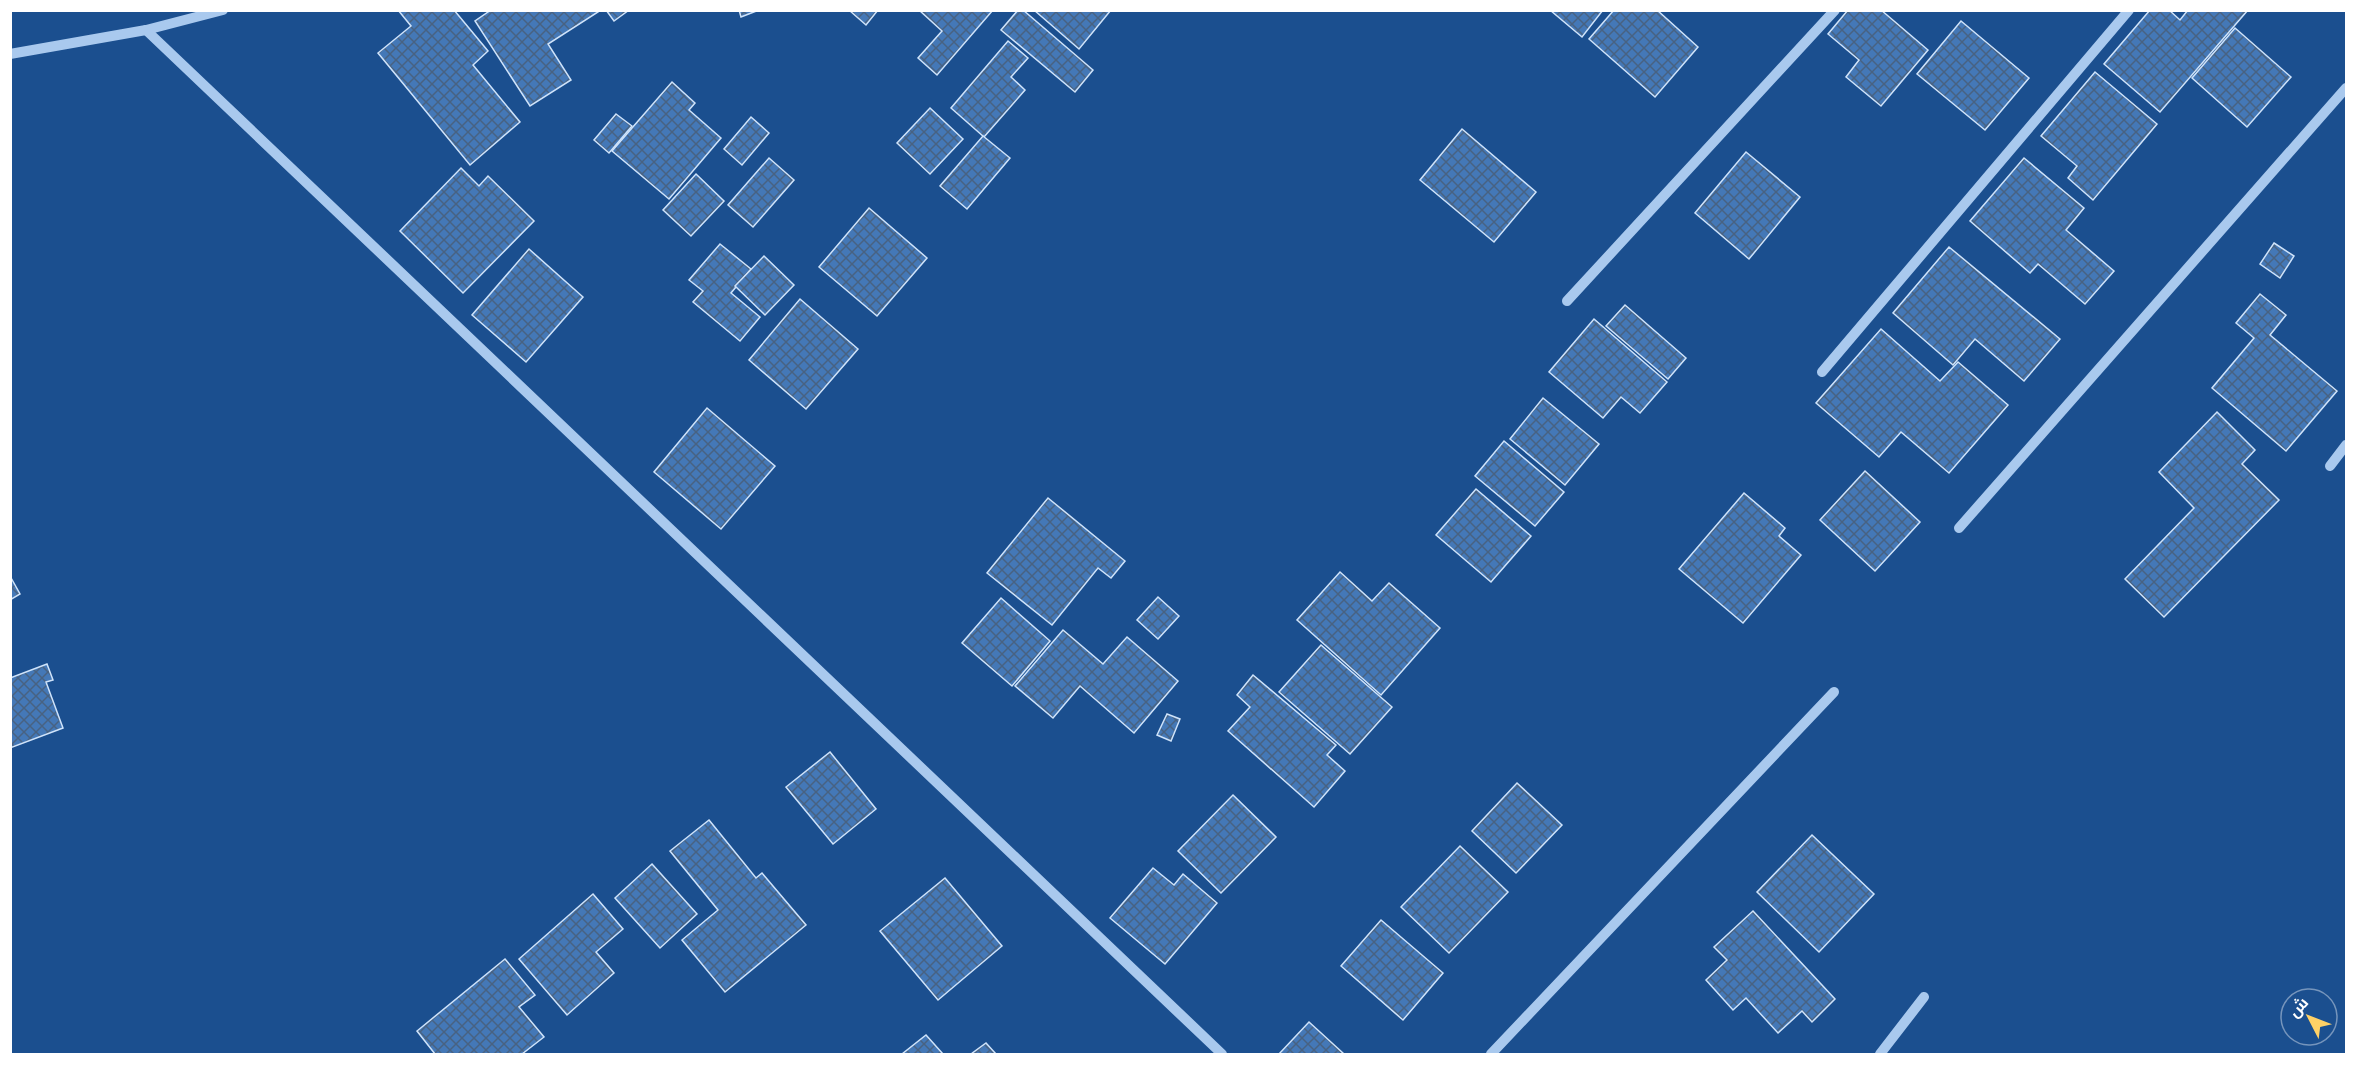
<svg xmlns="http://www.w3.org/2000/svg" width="2357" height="1065" font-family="Jost,Cairo,sans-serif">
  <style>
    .building { fill: url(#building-cross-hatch); stroke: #cfe3fa; stroke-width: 1.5 }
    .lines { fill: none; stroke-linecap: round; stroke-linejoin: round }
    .minor { stroke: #a9c9ee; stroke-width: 10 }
  </style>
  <defs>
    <pattern id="building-cross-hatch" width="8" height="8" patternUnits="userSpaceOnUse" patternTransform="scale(1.5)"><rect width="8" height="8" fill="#4478b7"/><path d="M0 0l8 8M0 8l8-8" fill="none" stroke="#486282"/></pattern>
  </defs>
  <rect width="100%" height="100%" fill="#1b4f8f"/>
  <g class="building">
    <path d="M398,10H454L488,51L473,65L520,122L470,165L378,53L411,26Z"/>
    <path d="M491,10H597L598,12L548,44L571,80L530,106L475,21Z"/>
    <path d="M606,10H629L614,21Z"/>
    <path d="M739,10H759L741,17Z"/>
    <path d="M849,10H878L866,25Z"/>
    <path d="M919,10H993L937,75L918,58L942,31Z"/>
    <path d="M1018,10H1023L1093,70L1075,92L1001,30Z"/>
    <path d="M1034,10H1111L1079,49Z"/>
    <path d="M1550,10H1603L1582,37Z"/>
    <path d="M1614,10H1657L1698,47L1655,97L1589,39Z"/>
    <path d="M1848,10H1881L1928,50L1881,106L1846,77L1859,60L1828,34Z"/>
    <path d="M2150,10H2169L2180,20L2188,10H2248L2160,112L2104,64Z"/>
    <path d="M1961,21L2029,78L1985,130L1917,74Z"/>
    <path d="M2235,28L2291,77L2247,127L2192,78Z"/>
    <path d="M1008,41L1028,58L1011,77L1025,90L984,137L951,108Z"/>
    <path d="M2095,72L2157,124L2093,200L2068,178L2077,166L2041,136Z"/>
    <path d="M672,82L695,103L689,110L721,138L669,199L612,151Z"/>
    <path d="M930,108L963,139L930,174L897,143Z"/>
    <path d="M616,114L632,126L609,153L594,140Z"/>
    <path d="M751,117L769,133L742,165L724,149Z"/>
    <path d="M1462,129L1536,192L1494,242L1420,180Z"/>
    <path d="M983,136L1010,158L967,209L940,186Z"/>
    <path d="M1746,152L1800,197L1749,259L1695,213Z"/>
    <path d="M769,158L794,180L753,227L728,205Z"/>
    <path d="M2024,158L2084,208L2066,230L2114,271L2085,304L2038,264L2030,273L1970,221Z"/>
    <path d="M461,168L479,186L488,176L534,221L463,293L400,231Z"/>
    <path d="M696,174L724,201L691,236L663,210Z"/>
    <path d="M869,208L927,258L877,316L819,267Z"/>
    <path d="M2274,243L2294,256L2280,278L2260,264Z"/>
    <path d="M720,244L751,269L731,293L760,317L740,341L693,302L703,291L689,280Z"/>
    <path d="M1949,247L2060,339L2024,381L1975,339L1953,365L1893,313Z"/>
    <path d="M529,249L583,297L526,362L472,315Z"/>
    <path d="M764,256L794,285L765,315L735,286Z"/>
    <path d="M2260,294L2286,315L2270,335L2337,391L2286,451L2212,388L2254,338L2236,323Z"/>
    <path d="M800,299L858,349L806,409L749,360Z"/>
    <path d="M1625,305L1686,358L1668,379L1606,326Z"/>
    <path d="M1594,319L1667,382L1640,413L1621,397L1603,418L1549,372Z"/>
    <path d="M1881,329L1940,381L1958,362L2008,405L1949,473L1901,432L1879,457L1816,403Z"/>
    <path d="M1543,398L1599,444L1565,485L1510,439Z"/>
    <path d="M707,408L775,466L721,529L654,472Z"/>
    <path d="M2217,412L2255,450L2242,464L2279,500L2164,617L2125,579L2194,508L2159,472Z"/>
    <path d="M1504,441L1564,492L1535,526L1475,476Z"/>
    <path d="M1865,471L1920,522L1875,571L1820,520Z"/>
    <path d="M1476,489L1531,536L1491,582L1436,535Z"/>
    <path d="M1744,493L1785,528L1779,536L1801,555L1743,623L1679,569Z"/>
    <path d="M1048,498L1125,561L1111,578L1098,568L1052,625L987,573Z"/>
    <path d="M1340,572L1372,601L1389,583L1440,628L1381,695L1297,620Z"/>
    <path d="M10,576L20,594L10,600Z"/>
    <path d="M1158,597L1179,616L1158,639L1137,620Z"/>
    <path d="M1001,598L1050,641L1012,686L962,643Z"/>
    <path d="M1063,630L1103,664L1127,637L1178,681L1134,733L1080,686L1053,718L1015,686Z"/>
    <path d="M1321,645L1392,707L1350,754L1279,692Z"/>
    <path d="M47,664L53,680L46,682L63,728L10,748V678Z"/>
    <path d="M1253,675L1336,745L1327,755L1345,771L1314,807L1228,731L1250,707L1237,695Z"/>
    <path d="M1167,714L1180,719L1171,741L1157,735Z"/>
    <path d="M830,752L876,809L833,844L786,787Z"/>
    <path d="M1517,783L1562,825L1516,873L1472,831Z"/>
    <path d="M1233,795L1276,837L1221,893L1178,851Z"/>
    <path d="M709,820L756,878L762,873L806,925L725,992L682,940L718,910L670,851Z"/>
    <path d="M1812,835L1874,894L1819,952L1757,892Z"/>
    <path d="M1460,846L1508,892L1449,953L1401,907Z"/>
    <path d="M652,864L697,914L660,948L615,898Z"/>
    <path d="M1153,868L1174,885L1183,874L1217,903L1165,964L1110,918Z"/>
    <path d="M945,878L1002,946L938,1000L880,931Z"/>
    <path d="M593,894L623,929L596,952L614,973L567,1015L519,959Z"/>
    <path d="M1753,911L1835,999L1812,1022L1802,1011L1778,1033L1746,998L1733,1010L1706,980L1727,960L1714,947Z"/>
    <path d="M1381,920L1443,973L1403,1020L1341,966Z"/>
    <path d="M505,959L535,995L519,1007L544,1037L522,1054H435L417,1031Z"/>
    <path d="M1309,1022L1344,1054H1279Z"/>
    <path d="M926,1035L943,1054H902Z"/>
    <path d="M986,1043L996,1054H971Z"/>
  </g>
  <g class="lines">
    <g class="minor">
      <path d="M146,30L1222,1054"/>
      <path d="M10,54L146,30L223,10"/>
      <path d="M1567,301L1835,10"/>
      <path d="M1822,372L2129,10"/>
      <path d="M2330,466L2346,445"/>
      <path d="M1959,528L2346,88"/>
      <path d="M1491,1054L1834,692"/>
      <path d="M1880,1054L1924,997"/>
    </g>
  </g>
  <rect width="2357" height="1065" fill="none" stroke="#ffffff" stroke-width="24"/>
  <g transform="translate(2309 1017) rotate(312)"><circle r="28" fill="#1b4f8f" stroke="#7695bc" stroke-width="1.5"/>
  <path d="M0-4.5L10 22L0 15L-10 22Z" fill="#ffd166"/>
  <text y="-9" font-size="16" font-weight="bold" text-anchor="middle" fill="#ffffff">ش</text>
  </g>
</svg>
